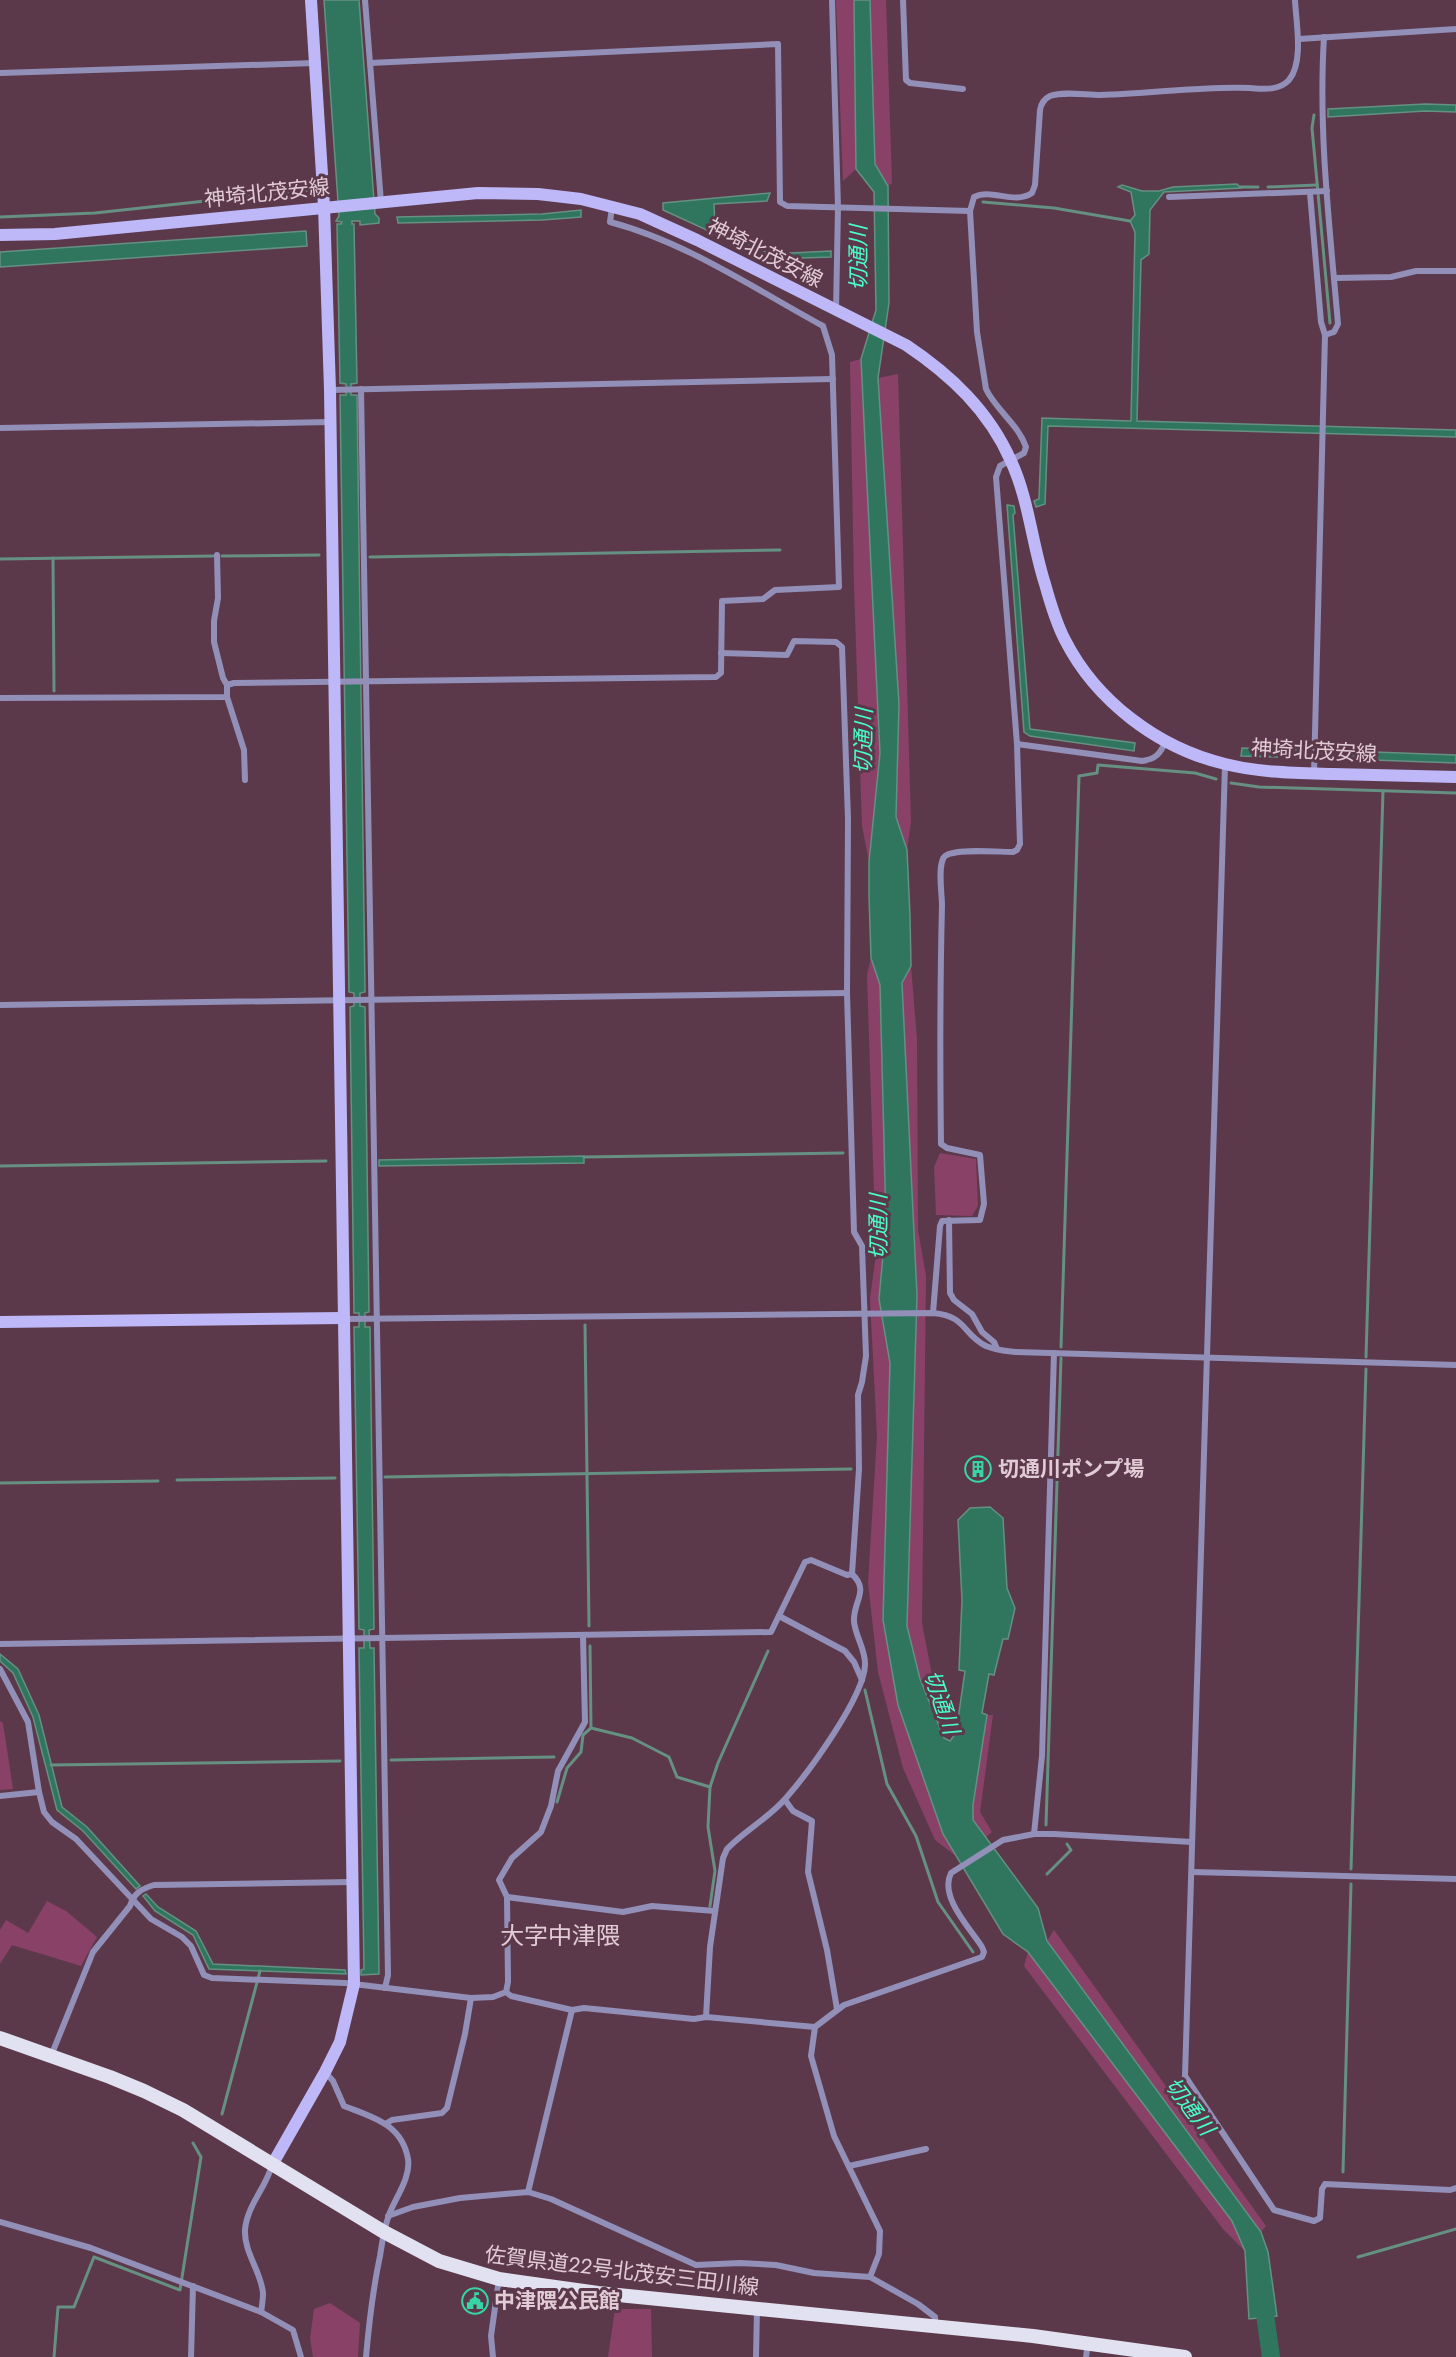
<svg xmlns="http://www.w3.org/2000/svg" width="1456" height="2357" font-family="Jost,'Noto Sans JP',sans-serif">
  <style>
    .green { fill: #894168 }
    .water { fill: #30765f; stroke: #659082; stroke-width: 1.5 }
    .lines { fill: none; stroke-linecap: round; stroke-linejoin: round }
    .stream { stroke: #659082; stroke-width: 3 }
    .river { stroke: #30765f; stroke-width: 18 }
    .street { stroke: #928fb8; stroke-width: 6 }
    .secondary { stroke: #beb8f9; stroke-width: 12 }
    .primary { stroke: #e1e1f1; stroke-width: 14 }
    .labels { text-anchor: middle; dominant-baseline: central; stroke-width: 6; stroke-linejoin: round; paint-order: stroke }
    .street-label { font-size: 21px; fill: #e1cbd5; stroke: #5c394a }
    .poi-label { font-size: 21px; font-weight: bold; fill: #e1cbd5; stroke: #5c394a; text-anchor: start }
    .water-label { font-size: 22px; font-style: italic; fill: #47fec8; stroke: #5c394a }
    .quarter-label { font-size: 24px; fill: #e1cbd5; stroke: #5c394a }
  </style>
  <rect width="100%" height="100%" fill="#5c394a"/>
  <g class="green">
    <path d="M836,0H854L856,169L843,181Z"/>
    <path d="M870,0H886L892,183L888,186L875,164Z"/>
    <path d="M861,359L880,753L869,862L862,826L854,586L850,362Z"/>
    <path d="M898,374L911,822L907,850L896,817L899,704L878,378Z"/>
    <path d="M871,958L880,985L886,1222L879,1299L890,1363L883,1620L898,1705L943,1833L956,1856L935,1840L903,1768L878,1672L868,1583L877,1436L870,1299L876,1254L867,975Z"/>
    <path d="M911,966L917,1039L918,1230L926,1276L922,1623L944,1738L920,1679L907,1626L917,1295L902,983Z"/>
    <path d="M940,1153L976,1159L978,1206L972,1216L936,1215L934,1167Z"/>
    <path d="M987,1715H993L980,1812L992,1832L986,1837L973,1820V1805Z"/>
    <path d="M0,1721L3,1723L13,1789L0,1790Z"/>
    <path d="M47,1901L66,1911L97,1937L81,1966L12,1945L0,1964V1930L6,1920L28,1933Z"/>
    <path d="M1054,1930L1266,2226L1261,2232L1047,1941Z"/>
    <path d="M1028,1952L1232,2221L1245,2251L1223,2229L1024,1966Z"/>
    <path d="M330,2303L360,2323L358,2357H313L310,2338L314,2309Z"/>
    <path d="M615,2309H651L652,2357H608Z"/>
  </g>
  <g class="water">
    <path d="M324,0H359L375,214L379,218V223L360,225V221H352V224H354L357,383L351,384V395H357L365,992L360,993V1006L365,1007L369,1312L365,1313V1327H370L374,1629L369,1630L370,1648H374L379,1974L361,1975V1970L364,1969L359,1648H364V1630L359,1629L354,1327H359V1313H354L350,1007L354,1006V993L349,992L340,395H346V384L340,383L337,224H341L342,222L336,221L339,216Z"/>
    <path d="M854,0H870L875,164L888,186L889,303L878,378L899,704L896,817L907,850L910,916L911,966L902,983L917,1295L907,1626L920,1679L944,1738L950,1741L956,1733L965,1671L959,1670L962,1600L958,1520L970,1508L990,1507L1003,1518L1007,1588L1015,1608L1008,1639H1003L994,1675L989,1674L982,1713L987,1715L973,1805V1820L1038,1908L1047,1941L1261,2232L1268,2252L1277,2316L1249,2319L1245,2251L1232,2221L1028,1952L1003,1934L943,1834L898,1705L883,1620L890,1363L879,1299L886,1222L880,985L871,958L869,896V862L880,753L861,359L876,310L874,192L856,169Z"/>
    <path d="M1425,104L1456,105V112L1425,111L1328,117V109Z"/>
    <path d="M1237,184L1241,188L1164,192L1150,210L1149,254L1141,260L1137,421L1456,430V437L1048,426L1045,504L1036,507L1034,501L1039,499L1042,418L1131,421L1135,232L1130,221L1135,215L1131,192L1118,187L1122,185L1142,191H1159L1173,187Z"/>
    <path d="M770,193L767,201L714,204L715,225L770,254L831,251V257L770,259L663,210V203Z"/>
    <path d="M581,210V217L542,220L398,223L397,217L542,214Z"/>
    <path d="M306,231L307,246L0,267V252Z"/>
    <path d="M1007,505L1014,506L1015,513L1013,515L1030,729L1135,743L1134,751L1030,736L1024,732Z"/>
    <path d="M1242,748L1310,750L1309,758L1241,756Z"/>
    <path d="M1319,750L1456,755V763L1319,758Z"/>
    <path d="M584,1156V1163L379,1166V1160Z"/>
    <path d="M0,1654L18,1669L39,1715L62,1807L87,1827L140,1886L136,1889L83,1831L57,1810L33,1717L13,1673L0,1661Z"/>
    <path d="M146,1894L158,1907L196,1931L213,1964L345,1970L346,1974L209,1969L193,1935L155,1911L143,1896Z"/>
  </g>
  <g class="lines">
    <g class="stream">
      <path d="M1314,115L1312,128L1330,323"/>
      <path d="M1240,187H1258"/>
      <path d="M1268,187L1317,185"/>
      <path d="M983,202L1054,208L1130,221"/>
      <path d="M0,217L95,213L308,190"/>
      <path d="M222,556L319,555"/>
      <path d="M370,557L780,550"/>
      <path d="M53,558L54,691"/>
      <path d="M0,559L213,556"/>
      <path d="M1231,783L1259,787L1456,793"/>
      <path d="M584,1157L843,1153"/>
      <path d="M0,1166L326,1161"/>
      <path d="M585,1325L589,1626"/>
      <path d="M1061,1347L1079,776L1097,773L1098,765L1195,773L1216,779"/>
      <path d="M1366,1357L1383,791"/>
      <path d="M385,1477L851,1469"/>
      <path d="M177,1480L335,1478"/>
      <path d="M0,1483L158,1481"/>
      <path d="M590,1646L591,1728L632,1738L669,1757L677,1777L710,1787L708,1827L715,1871L710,1906"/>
      <path d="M865,1690L887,1784L916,1836L938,1902L973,1952"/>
      <path d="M391,1760L554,1757"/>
      <path d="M51,1765L340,1761"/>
      <path d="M710,1787L718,1763L768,1651"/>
      <path d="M557,1802L567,1768L581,1752L583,1735L591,1728"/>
      <path d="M1046,1825L1061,1358"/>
      <path d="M1351,1869L1366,1369"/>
      <path d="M1047,1874L1071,1850L1067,1844"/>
      <path d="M222,2114L260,1971"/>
      <path d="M1343,2172L1351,1884"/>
      <path d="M1358,2257L1456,2229"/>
      <path d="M54,2357L58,2307H74L94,2257L180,2290L201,2157L193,2143"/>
    </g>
    <path class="river" d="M1262,2293L1271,2357"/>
    <g class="street">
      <path d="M365,0L381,202"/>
      <path d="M832,0L838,207L836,311"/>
      <path d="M903,0L906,80L910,83L963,89"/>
      <path d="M1299,39L1456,29"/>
      <path d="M370,63L778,44L780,202L787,206L970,211"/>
      <path d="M0,73L315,63"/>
      <path d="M1310,193L1321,322L1325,335"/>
      <path d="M1169,197L1327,191"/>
      <path d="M1334,278L1391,277L1416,271H1456"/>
      <path d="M361,389L388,1975L385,1988"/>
      <path d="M330,390L833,379"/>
      <path d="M0,428L330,422"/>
      <path d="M217,555L218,598L214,621V642L223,678L227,685"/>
      <path d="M721,653L787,655L794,641L836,642L842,647L848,819L847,993L854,1232L862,1246L866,1356L862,1382L858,1395L859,1469L852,1574"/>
      <path d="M227,697L244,750L245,780"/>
      <path d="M0,698L227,697V685L234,683L716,677L721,673L722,601L763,599L775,590L839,587L832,355L823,326C755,289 686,242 610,222L612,207"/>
      <path d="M1017,744L1142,761C1156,759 1160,754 1166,741"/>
      <path d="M1225,765L1185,2076L1274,2210L1314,2221L1320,2218L1322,2189L1325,2184L1450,2190L1456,2188"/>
      <path d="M1314,773L1325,335L1334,332L1338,324C1330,229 1318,133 1324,37"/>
      <path d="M0,1005L847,993"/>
      <path d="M949,1220L950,1293L954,1300L972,1314L982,1332L994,1342L997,1349"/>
      <path d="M933,1313L940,1226L942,1221L980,1220L984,1204L980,1155L947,1148L941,1144C940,1064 940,985 942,905C942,894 937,863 945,856C955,848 999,852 1013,852L1017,850L1020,844L1017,744L996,477L1000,466L1024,453L1026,447C1018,424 996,410 986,389L977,332L970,211L974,197C992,188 1014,205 1032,193L1035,185L1040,110C1041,104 1044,99 1050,96C1064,91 1085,95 1100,95C1151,94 1199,86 1250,88C1263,89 1279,91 1289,80C1304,62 1296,22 1295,0"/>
      <path d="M344,1319L933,1313C967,1316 962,1334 986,1346C995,1350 1006,1351 1015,1352L1456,1365"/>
      <path d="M779,1616L845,1651L854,1662L862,1680"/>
      <path d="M0,1644L771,1632L805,1562L811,1560L847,1575L852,1574C870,1591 853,1601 854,1621C855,1636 866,1650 865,1665C864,1697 808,1773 786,1798C769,1818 745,1830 727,1849L723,1858L710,1947L706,2017"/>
      <path d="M0,1669L28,1722L39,1792L44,1812L52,1822L76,1839L151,1919L182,1937L191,1946L204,1975L212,1978L345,1983L471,1998L493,1997L506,1992L508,1982L507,1897L499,1880L512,1858L541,1832L551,1806L558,1771L585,1722L583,1636"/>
      <path d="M0,1796L39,1792"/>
      <path d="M785,1800L793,1811L812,1821L808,1872L827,1950L837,2009"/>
      <path d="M1034,1834L1042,1756L1054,1353"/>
      <path d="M1192,1872L1456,1879"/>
      <path d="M507,1897L623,1912L652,1906L715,1911"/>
      <path d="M506,1992L511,1996L572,2010L584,2008L694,2019L706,2017L815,2027"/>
      <path d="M51,2056L93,1952L130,1906C134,1893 141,1889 154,1885L352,1882"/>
      <path d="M325,2072L333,2081L344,2106C372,2117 402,2124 408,2159C411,2178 395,2198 389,2215C384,2228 382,2243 380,2256C373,2289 369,2323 366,2357"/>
      <path d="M387,2123L392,2120L442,2113L447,2108L465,2034L471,1998"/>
      <path d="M849,2166L926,2149"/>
      <path d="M528,2192L572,2010"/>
      <path d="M388,2216L413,2207L460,2198L528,2192L551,2199L696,2265L740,2263L776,2265L814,2273L870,2277L918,2304L935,2317V2325"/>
      <path d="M0,2222L91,2248L261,2312C262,2306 263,2299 263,2293C261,2271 244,2253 245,2230C247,2205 266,2188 272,2165"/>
      <path d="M870,2277L879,2254L880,2231L834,2136L811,2056L815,2027L844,2005L982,1957L984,1952L982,1947C970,1928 939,1897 951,1873L1003,1840L1034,1834H1054L1192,1842"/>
      <path d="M261,2312L293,2330L301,2357"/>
      <path d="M191,2357L193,2286"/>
      <path d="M493,2357L491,2336L499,2279"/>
      <path d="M756,2357L757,2310"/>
      <path d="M1086,2357L1088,2343"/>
    </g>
    <g class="secondary">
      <path d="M0,235L55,234L478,193L538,194L581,199L640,214L697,240L906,345C951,375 989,411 1011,461C1029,500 1032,544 1045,584C1050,602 1056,623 1065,640C1096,701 1158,748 1225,764C1261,773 1297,773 1333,774C1374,775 1415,776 1456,777"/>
      <path d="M0,1322L343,1318"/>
      <path d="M272,2165L325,2072L340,2042L354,1984L330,390L324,206L311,0"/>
    </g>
    <path class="primary" d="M0,2038L110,2077L144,2091L183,2110L384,2232L439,2261L499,2279L598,2293L1033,2336L1185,2357"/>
  </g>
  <defs>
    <g id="building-ring" transform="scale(1.35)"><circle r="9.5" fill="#5c394a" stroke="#37d4a6" stroke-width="1.5"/><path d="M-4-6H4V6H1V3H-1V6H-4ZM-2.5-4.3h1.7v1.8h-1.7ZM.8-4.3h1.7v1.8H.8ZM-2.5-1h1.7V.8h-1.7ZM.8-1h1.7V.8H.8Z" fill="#37d4a6"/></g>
    <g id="civic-ring" transform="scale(1.35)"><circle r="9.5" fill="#5c394a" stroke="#37d4a6" stroke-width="1.5"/><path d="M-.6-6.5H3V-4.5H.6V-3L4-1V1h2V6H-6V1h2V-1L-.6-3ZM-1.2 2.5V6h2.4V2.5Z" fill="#37d4a6"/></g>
  </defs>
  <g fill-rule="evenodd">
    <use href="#building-ring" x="978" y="1469"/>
    <use href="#civic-ring" x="475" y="2301"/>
  </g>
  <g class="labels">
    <g class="street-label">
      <text transform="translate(267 193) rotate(-6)">神埼北茂安線</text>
      <text transform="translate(765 253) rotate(27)">神埼北茂安線</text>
      <text transform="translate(1314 751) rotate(3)">神埼北茂安線</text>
      <text transform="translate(622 2271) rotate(7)">佐賀県道22号北茂安三田川線</text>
    </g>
    <g class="poi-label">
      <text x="998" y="1469">切通川ポンプ場</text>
      <text x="494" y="2301">中津隈公民館</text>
    </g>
    <g class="water-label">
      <text transform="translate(858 258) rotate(-90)">切通川</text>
      <text transform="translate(863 741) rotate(-89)">切通川</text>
      <text transform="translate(878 1227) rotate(-90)">切通川</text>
      <text transform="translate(942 1702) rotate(71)">切通川</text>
      <text transform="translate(1190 2106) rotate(53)">切通川</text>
    </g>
    <g class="quarter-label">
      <text x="560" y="1935">大字中津隈</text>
    </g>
  </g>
</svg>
